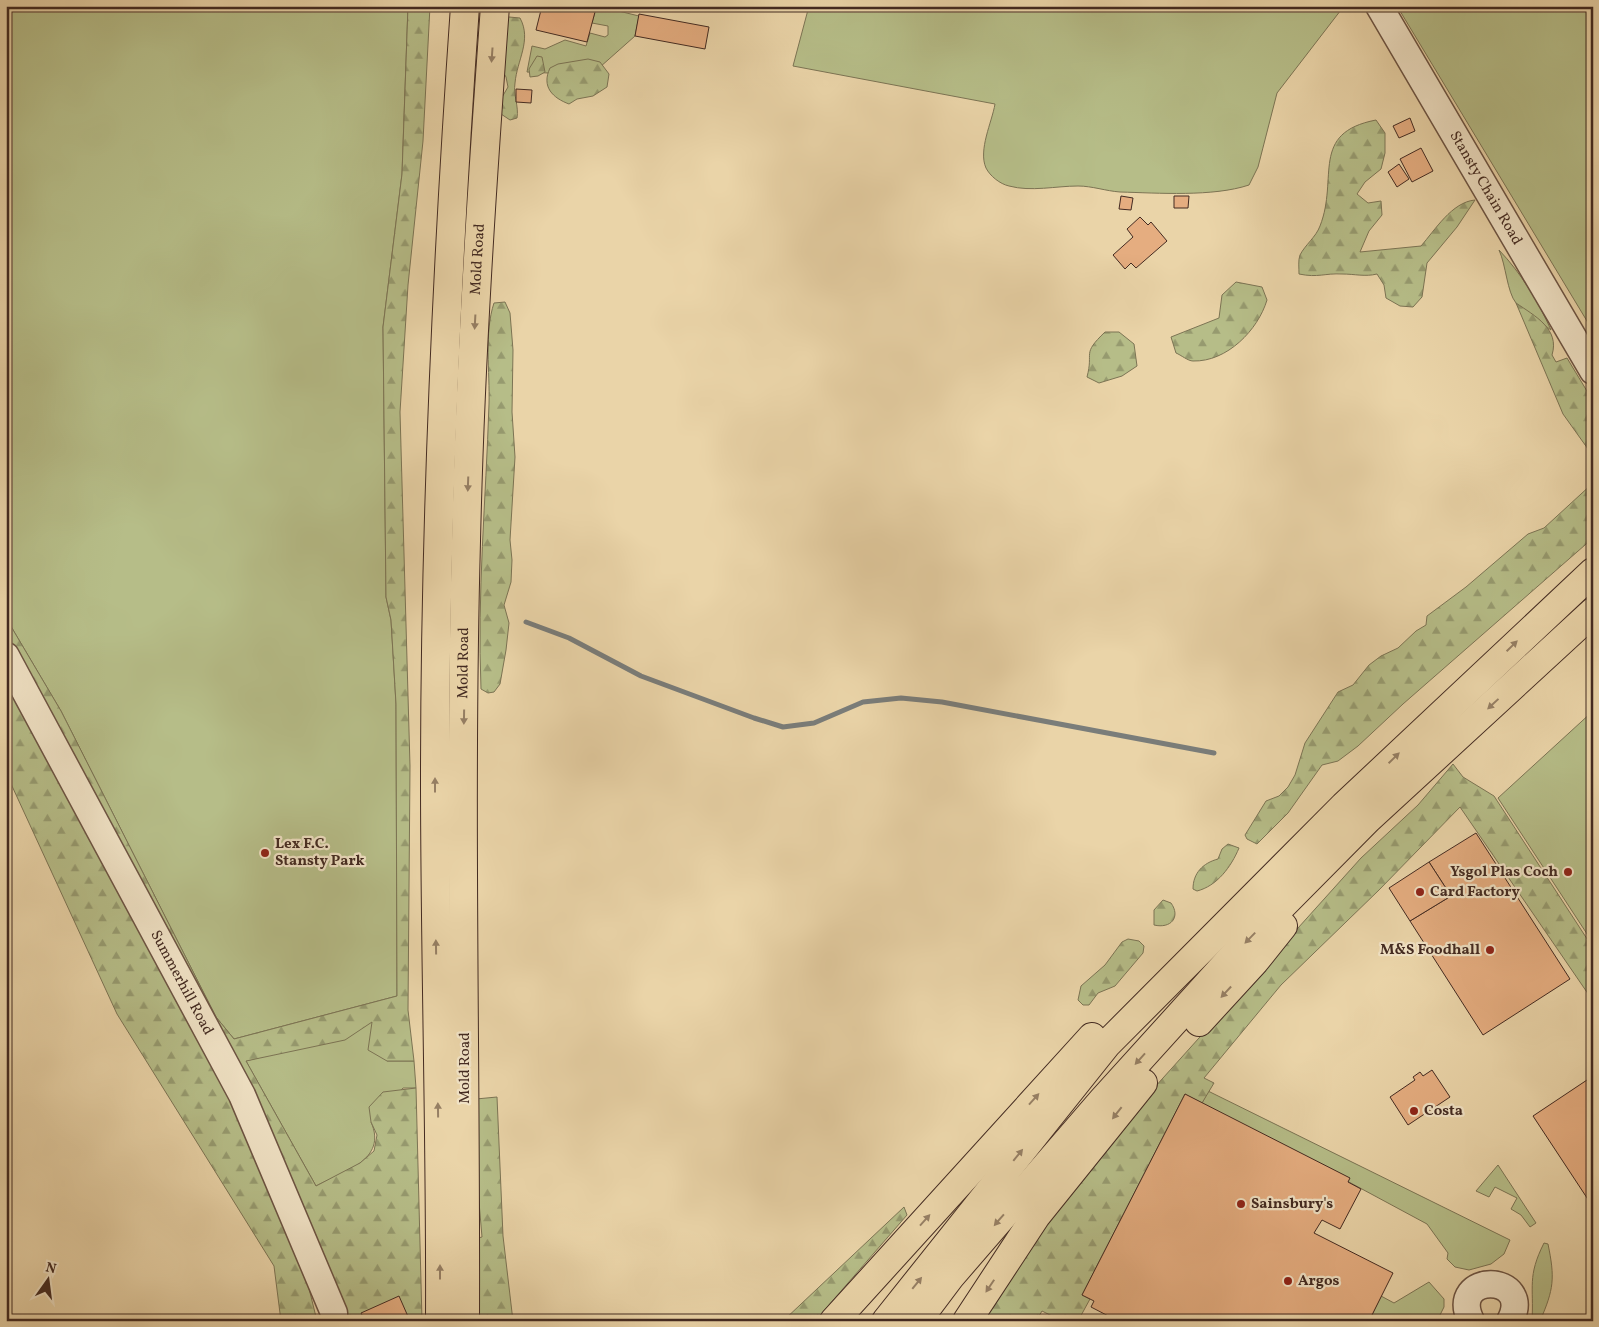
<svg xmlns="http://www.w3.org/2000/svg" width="1599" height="1327" font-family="Vollkorn,serif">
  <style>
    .green { fill: #b6bd88; stroke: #7c7454 }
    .forest { fill: url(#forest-firs); stroke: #7c7454 }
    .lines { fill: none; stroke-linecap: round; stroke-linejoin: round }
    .stream { stroke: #7a7d7a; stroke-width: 5 }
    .building { fill: #e5ad80; stroke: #432a21 }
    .minor-casing { stroke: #6d5443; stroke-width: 29 }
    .major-casing { stroke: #432a21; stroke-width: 30 }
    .highway-casing { stroke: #432a21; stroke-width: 30 }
    .minor { stroke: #f1e3c6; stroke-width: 26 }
    .major { stroke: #ead4a8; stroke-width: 28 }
    .highway { stroke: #ead4a8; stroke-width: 28 }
    .oneway { fill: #967f64 }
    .poi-dot { fill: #8f2418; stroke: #f1e3c6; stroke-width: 2 }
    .labels { text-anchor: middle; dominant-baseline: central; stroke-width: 4.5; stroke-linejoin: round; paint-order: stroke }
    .street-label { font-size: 15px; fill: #432a21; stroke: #f1e3c6 }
    .poi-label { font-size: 15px; font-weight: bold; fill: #432a21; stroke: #f1e3c6; text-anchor: start }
  </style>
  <defs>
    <pattern id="forest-firs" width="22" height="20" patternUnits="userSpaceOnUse" patternTransform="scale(1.25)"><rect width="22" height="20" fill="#b6bd88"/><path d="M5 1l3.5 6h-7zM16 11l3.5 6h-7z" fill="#969a6f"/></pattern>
  </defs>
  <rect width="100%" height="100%" fill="#ead4a8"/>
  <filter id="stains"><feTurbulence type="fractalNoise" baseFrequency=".004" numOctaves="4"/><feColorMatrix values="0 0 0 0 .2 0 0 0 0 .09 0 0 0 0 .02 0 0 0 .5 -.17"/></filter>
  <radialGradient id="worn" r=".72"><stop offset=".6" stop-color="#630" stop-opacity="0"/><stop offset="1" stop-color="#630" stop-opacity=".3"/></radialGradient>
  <g class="green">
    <path d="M6,6H408L402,174L383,327L386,597L391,620L396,704L397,996L234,1039L216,1017L61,711L6,618Z"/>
    <path d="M578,6H598L639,16L635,36L591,75L527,72L532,46L545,49L565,40L586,46L590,33L605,37L608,35V26L592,23L595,12L578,8Z"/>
    <path d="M809,6H1344L1277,93L1258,167L1249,185C1213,197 1158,193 1120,192C1106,191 1092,186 1078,186C1056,186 1031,192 1009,186C1000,184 990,176 986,168C978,150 992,122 995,104L793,66Z"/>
    <path d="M1397,6H1593V331Z"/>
    <path d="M1499,250C1521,273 1538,301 1551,330C1543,324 1520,309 1516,303C1507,292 1506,265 1499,250Z"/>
    <path d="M1593,711V943L1498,798Z"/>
    <path d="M372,1021L387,1061H414L416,1088H403L371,1122C388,1160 343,1172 316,1186L246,1061L284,1051Z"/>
    <path d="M1208,1091L1510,1240L1504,1254L1491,1264L1469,1270L1455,1267L1447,1259L1448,1253L1427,1224L1202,1103Z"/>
    <path d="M1498,1165L1536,1223L1530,1227L1521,1215L1511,1209L1517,1198L1495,1187L1489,1197L1476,1191Z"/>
    <path d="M1544,1243L1548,1244C1555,1278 1554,1289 1540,1321H1532C1534,1286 1527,1277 1544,1243Z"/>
    <path d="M1429,1282L1444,1299V1307L1437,1321H1369L1381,1296L1394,1303Z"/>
  </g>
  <g class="forest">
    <path d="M408,6H430L423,141L408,285L400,412L410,766L408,1010L414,1061H387L368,1050L372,1022L345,1040L246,1061L316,1186L360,1163L374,1151L377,1135L371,1122L369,1107L383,1092L416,1088L422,1321H339L303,1264L317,1321H281L274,1266L117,1014L6,773V618L61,711L216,1017L234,1039L397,996L396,704L391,620L386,597L383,327L402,174Z"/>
    <path d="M509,17L520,18C532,40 517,60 515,83C513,95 519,106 517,118L510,120L501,114L498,104L508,87L506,77L499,65L500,26Z"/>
    <path d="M537,56L542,57L545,72L538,76L530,77L529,69Z"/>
    <path d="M588,59L600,62L609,74L607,87L593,96L577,99L569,104C553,98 541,87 550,68L558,64Z"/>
    <path d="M1376,120L1385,133V153L1381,169L1365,182L1357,194L1368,203L1381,201L1382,215L1369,231L1360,252L1421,246C1435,230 1452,202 1475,200L1457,227L1427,263L1422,297L1413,307L1400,306L1386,298L1384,285L1377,274C1365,277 1355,274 1342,274C1325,273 1318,278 1299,274C1299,268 1298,260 1300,255C1305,245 1316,237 1320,226C1339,178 1309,133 1376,120Z"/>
    <path d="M1236,282L1262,287L1267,300C1258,330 1227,362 1193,361C1188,361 1181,355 1176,353L1171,337L1219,318L1222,295Z"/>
    <path d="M505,302L510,313L513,350L512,412L515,457L510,540L512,560L511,582L504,605L509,623L506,650L500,684L494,692L488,693L481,689C477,594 486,499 489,404C490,372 484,333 494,303Z"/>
    <path d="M1516,303C1535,316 1560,329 1552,355L1556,362L1567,358L1593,401V456L1563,414Z"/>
    <path d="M1105,332H1119L1134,344L1137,366L1122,376L1099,383L1087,377C1094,351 1081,355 1105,332Z"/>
    <path d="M1593,483V538L1403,704L1358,746L1338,761L1322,765L1288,813L1257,844L1247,839L1245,835L1266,801L1279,796L1288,787L1295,775L1305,743L1338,692L1353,685L1369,665L1381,656L1398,648L1416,631L1426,625L1427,616L1466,587L1528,534L1544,528Z"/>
    <path d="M1453,764L1463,777L1494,796L1593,948V1001L1460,807L1379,890L1281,985L1204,1078L1214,1083L1202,1103L1185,1094L1082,1295L1090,1299L1078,1321H1062L1042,1311L1036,1321H984L1042,1217L1100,1148L1361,858L1418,805Z"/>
    <path d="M1228,844L1239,848C1231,867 1217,886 1197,891L1193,889C1193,873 1203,863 1218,859L1222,849Z"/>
    <path d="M1163,900L1171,903C1181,917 1171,929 1154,925V910Z"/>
    <path d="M1128,939L1139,941L1144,946L1143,953L1115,986L1098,993L1089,1005H1083L1078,1000L1081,986L1105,965L1122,942Z"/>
    <path d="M497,1097L503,1236L513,1321H478V1238L482,1237L477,1179L476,1099Z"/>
    <path d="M904,1207L907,1215L815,1321H783Z"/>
  </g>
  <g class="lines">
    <path class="stream" d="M526,622L569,638L641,676L754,718L783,727L814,723L863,702L901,698L942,702L1214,753"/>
  </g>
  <g class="building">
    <path d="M542,6H578V8L595,12L587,42L536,30Z"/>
    <path d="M639,14L709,27L705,49L635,36Z"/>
    <path d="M516,89L532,90L531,103L516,102Z"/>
    <path d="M1410,118L1415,131L1399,138L1393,126Z"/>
    <path d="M1421,148L1433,171L1412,182L1400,159Z"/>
    <path d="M1399,164L1409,179L1397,187L1388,172Z"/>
    <path d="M1121,196L1133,198L1131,210L1119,209Z"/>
    <path d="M1174,196H1189L1188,208H1174Z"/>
    <path d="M1140,217L1148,225L1151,222L1167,241L1136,268L1131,263L1125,269L1113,255L1133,237L1127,229Z"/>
    <path d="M1476,833L1570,979L1483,1035L1410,921L1451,896L1429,862Z"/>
    <path d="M1429,862L1451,896L1410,921L1389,888Z"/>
    <path d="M1432,1070L1450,1097L1408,1125L1390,1097L1415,1080L1413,1077L1420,1072L1423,1076Z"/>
    <path d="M1593,1076V1207L1533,1116Z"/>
    <path d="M1185,1094L1350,1178L1348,1182L1361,1189L1340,1229L1322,1220L1314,1233L1393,1273L1369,1321H1130L1120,1316L1118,1321L1091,1307L1094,1301L1082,1295Z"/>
    <path d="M399,1296L410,1321H365L361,1313Z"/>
  </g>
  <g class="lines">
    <g class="minor-casing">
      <g id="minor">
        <path id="s1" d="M1379,6L1593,371"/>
        <path id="s2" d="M6,656L242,1095L334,1313V1321"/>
        <path d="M1471,1321C1447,1271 1535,1273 1510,1321"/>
      </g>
    </g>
    <g class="major-casing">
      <g id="major">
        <path d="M440,1321C441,1140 435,959 435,779C435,521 447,263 465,6"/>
        <path id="s3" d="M465,1321C466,1061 459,801 466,541C470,362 482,184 495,6"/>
      </g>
    </g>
    <g class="highway-casing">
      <g id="highway">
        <path d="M1199,1022L1255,961L1283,926"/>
        <path d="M834,1321L1092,1037"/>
        <path d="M886,1321L1107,1044L1344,806L1593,572"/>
        <path d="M917,1321L950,1277L1102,1101L1246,942L1368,819L1593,612"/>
        <path d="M967,1321L1036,1216L1143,1083"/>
      </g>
    </g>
    <use href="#minor" class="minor"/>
    <use href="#major" class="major"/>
    <use href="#highway" class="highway"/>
  </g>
  <defs><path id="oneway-solid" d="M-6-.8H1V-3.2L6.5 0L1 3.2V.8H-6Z" transform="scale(1.25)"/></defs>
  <g class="oneway">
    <use href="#oneway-solid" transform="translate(492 55) rotate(94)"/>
    <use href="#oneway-solid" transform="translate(475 322) rotate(93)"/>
    <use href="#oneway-solid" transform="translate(468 484) rotate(92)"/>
    <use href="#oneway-solid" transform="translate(1512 646) rotate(-44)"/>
    <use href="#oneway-solid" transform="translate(1493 704) rotate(137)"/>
    <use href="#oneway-solid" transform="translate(464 717) rotate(91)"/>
    <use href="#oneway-solid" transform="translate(1394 758) rotate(-44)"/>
    <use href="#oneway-solid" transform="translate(435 785) rotate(-90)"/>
    <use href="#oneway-solid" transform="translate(1250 938) rotate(134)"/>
    <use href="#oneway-solid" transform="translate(436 947) rotate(-91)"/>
    <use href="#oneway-solid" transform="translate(1226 992) rotate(133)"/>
    <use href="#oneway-solid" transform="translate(1140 1059) rotate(132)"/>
    <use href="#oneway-solid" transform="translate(1034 1099) rotate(-48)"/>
    <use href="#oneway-solid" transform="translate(438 1110) rotate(-91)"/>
    <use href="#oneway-solid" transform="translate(1117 1113) rotate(128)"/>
    <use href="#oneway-solid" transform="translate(1018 1155) rotate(-51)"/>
    <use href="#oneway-solid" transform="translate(925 1220) rotate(-48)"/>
    <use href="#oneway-solid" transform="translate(999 1220) rotate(131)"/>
    <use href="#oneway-solid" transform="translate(440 1272) rotate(-90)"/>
    <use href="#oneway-solid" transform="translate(917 1283) rotate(-51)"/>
    <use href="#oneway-solid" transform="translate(990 1286) rotate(124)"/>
  </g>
  <g class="poi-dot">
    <circle cx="265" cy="853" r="5"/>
    <circle cx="1568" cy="872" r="5"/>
    <circle cx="1420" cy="892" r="5"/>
    <circle cx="1490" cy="950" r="5"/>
    <circle cx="1414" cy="1111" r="5"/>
    <circle cx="1241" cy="1204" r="5"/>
    <circle cx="1288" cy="1281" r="5"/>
  </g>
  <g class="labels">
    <g class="street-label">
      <text stroke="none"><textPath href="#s1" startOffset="211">Stansty Chain Road</textPath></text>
      <text stroke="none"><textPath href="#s3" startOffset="1062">Mold Road</textPath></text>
      <text stroke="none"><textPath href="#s3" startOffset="658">Mold Road</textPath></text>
      <text stroke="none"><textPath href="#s2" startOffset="371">Summerhill Road</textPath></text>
      <text transform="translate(465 1068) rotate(-90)">Mold Road</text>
    </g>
    <g class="poi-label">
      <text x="275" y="844">Lex F.C.<tspan x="275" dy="17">Stansty Park</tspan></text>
      <text x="1558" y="872" text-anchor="end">Ysgol Plas Coch</text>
      <text x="1430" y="892">Card Factory</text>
      <text x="1480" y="950" text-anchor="end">M&amp;S Foodhall</text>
      <text x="1424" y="1111">Costa</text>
      <text x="1251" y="1204">Sainsbury's</text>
      <text x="1298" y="1281">Argos</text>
    </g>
  </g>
  <rect width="1599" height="1327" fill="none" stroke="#ead4a8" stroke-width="25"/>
  <rect x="8" y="8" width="1584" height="1312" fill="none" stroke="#432a21" stroke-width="2.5"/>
  <rect x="12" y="12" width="1574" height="1302" fill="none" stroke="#432a21"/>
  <g transform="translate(48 1280) rotate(14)" stroke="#f1e3c6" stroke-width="4" paint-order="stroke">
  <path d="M0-4L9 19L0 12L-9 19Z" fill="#432a21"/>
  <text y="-8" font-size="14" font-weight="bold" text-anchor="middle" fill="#432a21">N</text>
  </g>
  <rect width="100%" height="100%" filter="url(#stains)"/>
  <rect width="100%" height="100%" fill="url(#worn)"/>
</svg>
